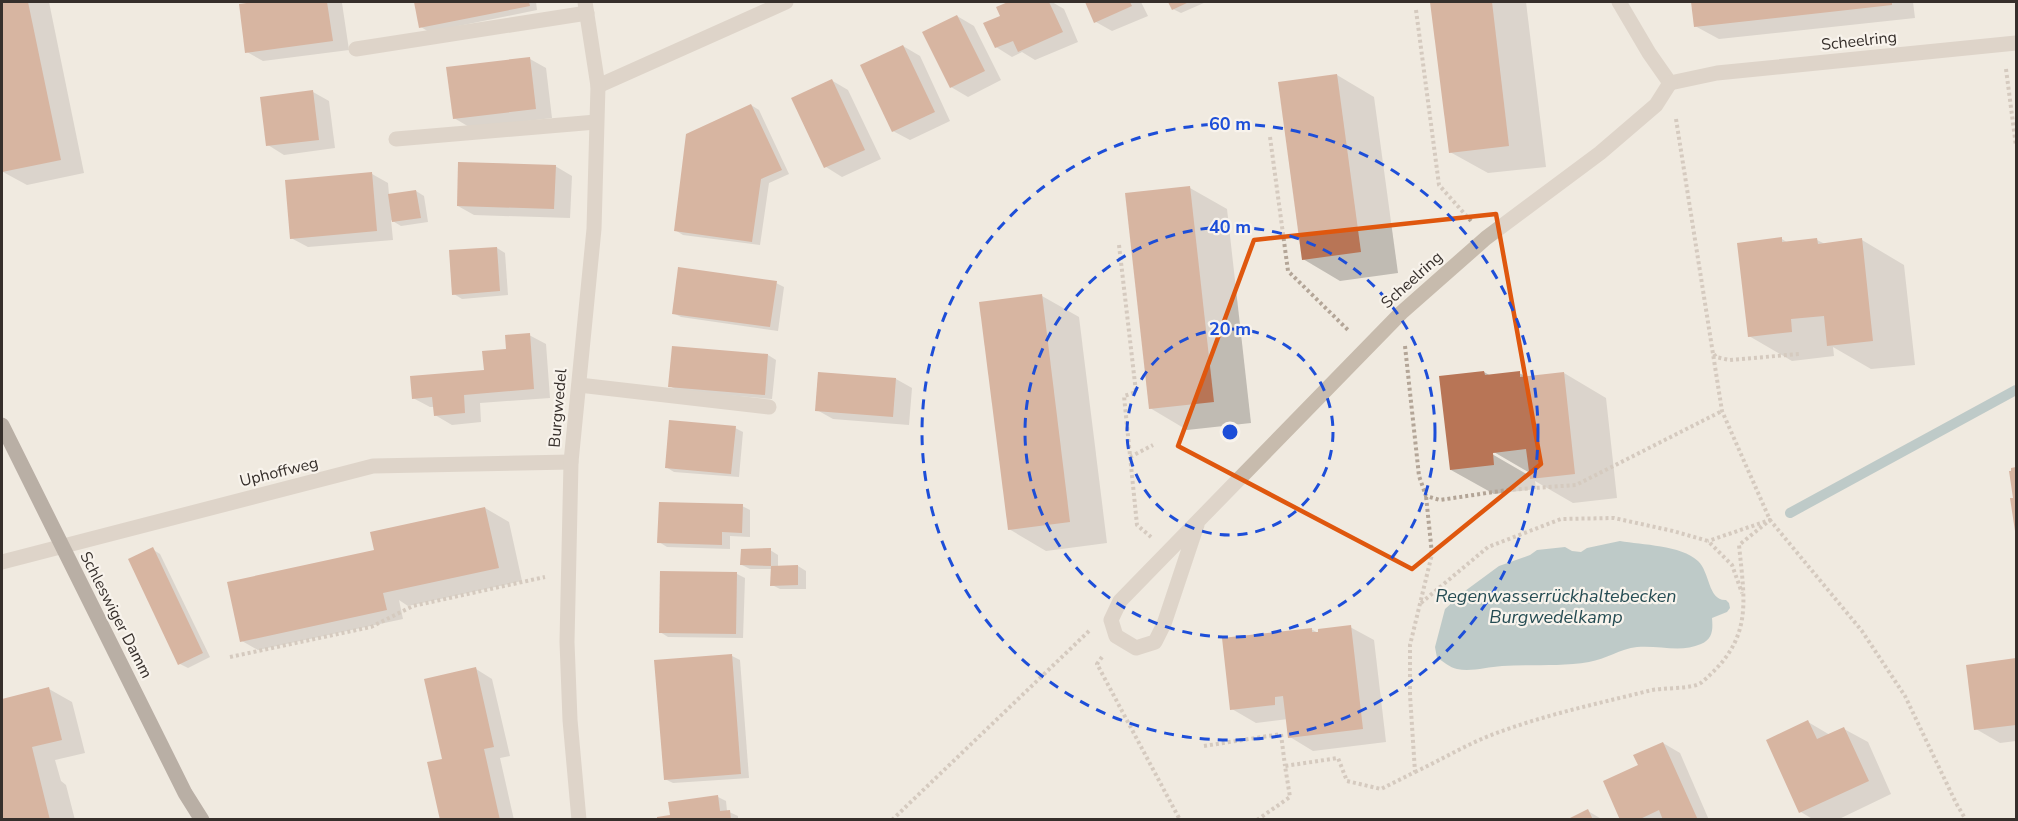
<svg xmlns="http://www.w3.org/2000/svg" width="2018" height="821" font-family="'Nunito Sans',sans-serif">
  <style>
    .water { fill: #82a5aa }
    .shadow { fill: #0003; fill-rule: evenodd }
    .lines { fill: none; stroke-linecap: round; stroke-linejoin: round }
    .stream { stroke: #82a5aa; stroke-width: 10 }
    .building { fill: #b87556 }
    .path { stroke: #b3a597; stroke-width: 4; stroke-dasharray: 3 3; stroke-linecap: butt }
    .minor { stroke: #c7bbad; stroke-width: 15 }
    .major { stroke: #76685e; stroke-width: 15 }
    .marked { fill: none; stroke: #df570e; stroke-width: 4.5; stroke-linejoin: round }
    .ring { fill: none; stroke: #1d4ed8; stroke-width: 3; stroke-dasharray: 10 8 }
    .labels { text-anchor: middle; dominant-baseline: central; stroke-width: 4.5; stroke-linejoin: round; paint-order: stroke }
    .street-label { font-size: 16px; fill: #362f2b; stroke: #f8f3ec }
    .water-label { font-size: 18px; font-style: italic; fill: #254c53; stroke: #f8f3ec }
    .centre { fill: #1d4ed8; stroke: #f8f3ec; stroke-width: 3 }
    .ring-label { font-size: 18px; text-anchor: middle; font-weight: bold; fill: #1d4ed8; stroke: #f8f3ec; stroke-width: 4.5; stroke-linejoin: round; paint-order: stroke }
  </style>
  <rect width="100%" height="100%" fill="#f0eae0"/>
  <path class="water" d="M1620,541C1642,545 1681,545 1698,561C1710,572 1708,601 1726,600L1729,603L1730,608L1727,612L1712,618C1713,629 1713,639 1701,644C1681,653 1659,645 1637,647C1620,649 1606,659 1589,662C1561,667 1531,664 1502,666C1487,667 1471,672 1457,669C1450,668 1443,661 1437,658L1435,647L1445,609L1465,591L1499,566L1530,555L1537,550L1565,547L1572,551L1581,552L1587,548Z"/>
  <g class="shadow">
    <path d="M2,2H49L84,173L27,185L3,172L2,163Z"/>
    <path d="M266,2H339L342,3L349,50L263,61L247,52L240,5Z"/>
    <path d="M416,2H536L537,10L429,32L421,27Z"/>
    <path d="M1012,2H1052L1064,9L1078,42L1035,60L1022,52L1012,57L996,47L1002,17L998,8Z"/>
    <path d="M1087,2H1141L1148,16L1112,31L1096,22Z"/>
    <path d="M1170,2H1206L1181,13L1173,9Z"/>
    <path d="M1432,2H1526L1546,167L1488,173L1450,152Z"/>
    <path d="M1693,2H1913L1915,18L1719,39L1695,26Z"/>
    <path d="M957,16L974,26L1001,80L968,97L951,87Z"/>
    <path d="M903,46L920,56L950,121L910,140L893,131Z"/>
    <path d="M530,59L546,68L552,118L471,128L454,118Z"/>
    <path d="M1337,75L1374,97L1398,273L1340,281L1303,259Z"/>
    <path d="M831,80L848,90L881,159L842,177L826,167Z"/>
    <path d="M313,92L329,101L335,148L284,155L268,145Z"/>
    <path d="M751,105L759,110L789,174L769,183L760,245L683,235L675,230Z"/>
    <path d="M555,166L572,176L570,218L474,215L458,206Z"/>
    <path d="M372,174L388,183L389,195L416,191L424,196L428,222L401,226L391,220L393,240L308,247L291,238Z"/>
    <path d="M1190,188L1227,209L1251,423L1187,430L1150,408Z"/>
    <path d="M1782,239L1788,243L1817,240L1825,244L1862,240L1904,265L1915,365L1871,369L1833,347L1834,356L1792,361L1749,336Z"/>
    <path d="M497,248L505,253L508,295L462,299L454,294Z"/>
    <path d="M776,283L784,287L778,331L681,317L673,313Z"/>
    <path d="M1042,296L1079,317L1107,543L1046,551L1009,529Z"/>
    <path d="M529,335L546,344L550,398L480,403L481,422L452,425L435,415V407H430L413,398L485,371L508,350Z"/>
    <path d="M768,355L776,360L772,399L678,391L670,386Z"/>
    <path d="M1484,372L1491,376L1519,373L1527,377L1564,373L1606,398L1617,498L1573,503L1535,481L1536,489L1494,494L1451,470ZM1487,448L1530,473V476L1485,450Z"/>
    <path d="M896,379L912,388L909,425L833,419L817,410Z"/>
    <path d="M735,428L743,432L739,477L674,472L666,467Z"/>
    <path d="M2016,468V527L2011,499H2015L2013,469Z"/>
    <path d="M742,506L750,510V537L730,536V549L667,547L659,542Z"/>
    <path d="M485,508L509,522L522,581L408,606L399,600L403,619L258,650L242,641L376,551Z"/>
    <path d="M152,549L160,554L210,657L188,668L180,664Z"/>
    <path d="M770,550L778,555V567L798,566L806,571V589H780L772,585V569H750L742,565Z"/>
    <path d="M662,572L737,574L745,578L743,638L668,637L660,632Z"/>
    <path d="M1350,627L1374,640L1386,742L1313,751L1290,737L1288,719L1256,723L1232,709L1311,629L1320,634Z"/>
    <path d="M732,656L740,660L749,778L673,783L665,779Z"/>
    <path d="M2016,660V741L2000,743L1976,729L1968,666Z"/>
    <path d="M476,669L492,679L510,756L500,758L514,820H442Z"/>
    <path d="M49,689L72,702L85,753L55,760L61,781L66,785L75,820H2V700Z"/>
    <path d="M1808,722L1830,735L1844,729L1868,742L1891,794L1837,820H1814L1801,812Z"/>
    <path d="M1663,743L1680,753L1709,820H1622L1640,766Z"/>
    <path d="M718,797L726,801L727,811L738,816V820H659L671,816Z"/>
    <path d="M1588,811L1603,820H1570Z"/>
  </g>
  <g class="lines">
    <path class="stream" d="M1790,513L2016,390"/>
  </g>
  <g class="building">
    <path d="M2,2H28L61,160L2,172Z"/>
    <path d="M254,2H327L333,41L245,53L239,4Z"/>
    <path d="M414,2H529L530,6L419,28Z"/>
    <path d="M1008,2H1049L1063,32L1018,52L1013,41L995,48L983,23L1000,16L996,7Z"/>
    <path d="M1085,2H1130L1132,6L1094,23Z"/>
    <path d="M1168,2H1189L1172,10Z"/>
    <path d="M1430,2H1492L1509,146L1449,153Z"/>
    <path d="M1691,2H1892V5L1694,27Z"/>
    <path d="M957,15L985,71L950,88L922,32Z"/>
    <path d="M903,45L935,112L892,132L860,65Z"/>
    <path d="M530,57L536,109L453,119L446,67Z"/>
    <path d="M1337,74L1361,252L1302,260L1278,82Z"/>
    <path d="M832,79L865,150L824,168L791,98Z"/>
    <path d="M313,90L319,140L266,146L260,97Z"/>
    <path d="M751,104L782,170L761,179L752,242L674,231L686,134Z"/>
    <path d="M458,162L556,165L554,209L457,206Z"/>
    <path d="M372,172L377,231L290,239L285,180Z"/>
    <path d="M1190,186L1214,402L1149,409L1125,193Z"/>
    <path d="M416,190L421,218L392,222L388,194Z"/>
    <path d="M1782,237V242L1817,238L1818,244L1862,238L1873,341L1827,346L1824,316L1791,319L1792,332L1748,337L1737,243Z"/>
    <path d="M497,247L500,291L452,295L449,250Z"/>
    <path d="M678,267L777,281L770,327L672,314Z"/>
    <path d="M1042,294L1070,522L1008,530L979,302Z"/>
    <path d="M530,333L534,389L464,395L465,413L434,416L432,397L412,399L410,376L484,370L482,351L506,349L505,335Z"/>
    <path d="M672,346L768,354L765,395L668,387Z"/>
    <path d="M1484,371L1485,375L1520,371V377L1564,372L1575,474L1530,479L1526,449L1493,453L1494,465L1450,470L1439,376Z"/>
    <path d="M818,372L896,378L893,417L815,411Z"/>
    <path d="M669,420L736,426L731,474L665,468Z"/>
    <path d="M2016,467V531H2015L2010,498H2013L2009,471H2011V468Z"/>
    <path d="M659,502L743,504L742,533L722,532V545L657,543Z"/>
    <path d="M485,507L499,568L383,593L387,610L240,642L227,582L374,550L370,532Z"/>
    <path d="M153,547L203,653L178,665L128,559Z"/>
    <path d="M771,548V566L740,565L741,549Z"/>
    <path d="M798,565V585L770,586L771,566Z"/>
    <path d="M660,571L737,572L736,634L659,633Z"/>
    <path d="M1351,625L1363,729L1288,738L1283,696L1275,697V705L1230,710L1222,638L1312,628V632H1318V629Z"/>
    <path d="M732,654L741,774L664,780L654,660Z"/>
    <path d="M2016,658V725L1974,730L1966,665Z"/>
    <path d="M476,667L494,747L484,749L500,820H440L427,762L442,759L424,679Z"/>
    <path d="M49,687L62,740L32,747L50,820H2V699Z"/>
    <path d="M1808,720L1817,739L1844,727L1869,781L1799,813L1766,740Z"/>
    <path d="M1663,742L1698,820H1663L1659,810L1638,820H1620L1603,781L1638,765L1633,755Z"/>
    <path d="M718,795L720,811L730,810L731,820H657V817L670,815L668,802Z"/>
    <path d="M1588,809L1593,820H1566Z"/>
  </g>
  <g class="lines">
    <g class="path">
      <path d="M1416,10L1439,185L1471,221"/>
      <path d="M2006,69L2016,146"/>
      <path d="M1676,119L1722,411L1770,520L1862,631L1905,696L1956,803L1966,820"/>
      <path d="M1270,137L1288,271L1349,331"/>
      <path d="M1119,245L1136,392L1124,396L1137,525L1151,537"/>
      <path d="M1405,346L1419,476L1426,496L1440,500L1507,490L1576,485L1722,411"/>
      <path d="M1714,354L1716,357L1729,360L1800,354"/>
      <path d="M1130,457L1153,445"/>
      <path d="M1421,603L1488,547L1561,519L1614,518L1673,531L1708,541L1732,565L1742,593"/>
      <path d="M230,657L371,627L413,606L545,577"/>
      <path d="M1102,657L1097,664L1180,820"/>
      <path d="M1204,746L1281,734L1285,766"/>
      <path d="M1415,772C1441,760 1467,744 1494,734C1544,715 1596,704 1648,691C1661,687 1693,690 1702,682C1753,639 1745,605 1739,545L1770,520L1708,541"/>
      <path d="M892,820L1089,631"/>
      <path d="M1257,820L1290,797L1285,766L1338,758L1347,781L1381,789L1415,772L1410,695V645L1432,554L1426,496"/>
    </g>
    <g class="minor">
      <path d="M1619,2L1649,53L1670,83L1717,73L2016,43"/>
      <path d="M356,49L587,13"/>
      <path d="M598,86L786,2"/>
      <path d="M396,139L596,122"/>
      <path d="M579,385L769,407"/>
      <path d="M1197,525L1164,624L1155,642L1136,648L1116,636L1111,620L1120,601L1401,313L1486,238L1600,153L1656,105L1670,83"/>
      <path d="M2,562L373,466L571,462"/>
      <path d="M579,820L570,720L567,642L571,462L594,229L598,86L585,2"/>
    </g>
    <path class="major" d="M2,425L185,793L202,820"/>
  </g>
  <path d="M0 0H2018V821H0ZM1496,214L1541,464L1412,569L1178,446L1254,240Z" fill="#f0eae0" fill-opacity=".55" fill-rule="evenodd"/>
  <path class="marked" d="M1496,214L1541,464L1412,569L1178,446L1254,240Z"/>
  <g class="ring">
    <circle cx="1230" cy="432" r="103"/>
    <circle cx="1230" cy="432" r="205"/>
    <circle cx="1230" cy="432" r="308"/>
  </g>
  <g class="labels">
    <g class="street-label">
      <text transform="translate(1859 41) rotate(-6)">Scheelring</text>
      <text transform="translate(1412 280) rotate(-42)">Scheelring</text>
      <text transform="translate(558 408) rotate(-85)">Burgwedel</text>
      <text transform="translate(279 472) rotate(-14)">Uphoffweg</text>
      <text transform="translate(116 615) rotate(63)">Schleswiger Damm</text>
    </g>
    <g class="water-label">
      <text x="1556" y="596">Regenwasserrückhaltebecken<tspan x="1556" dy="21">Burgwedelkamp</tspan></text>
    </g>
  </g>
  <circle cx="1230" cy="432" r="9" class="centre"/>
  <g class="ring-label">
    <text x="1230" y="130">60 m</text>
    <text x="1230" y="233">40 m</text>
    <text x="1230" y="335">20 m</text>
  </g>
  <rect width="2018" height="821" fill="none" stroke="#362f2b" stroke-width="6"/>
</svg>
